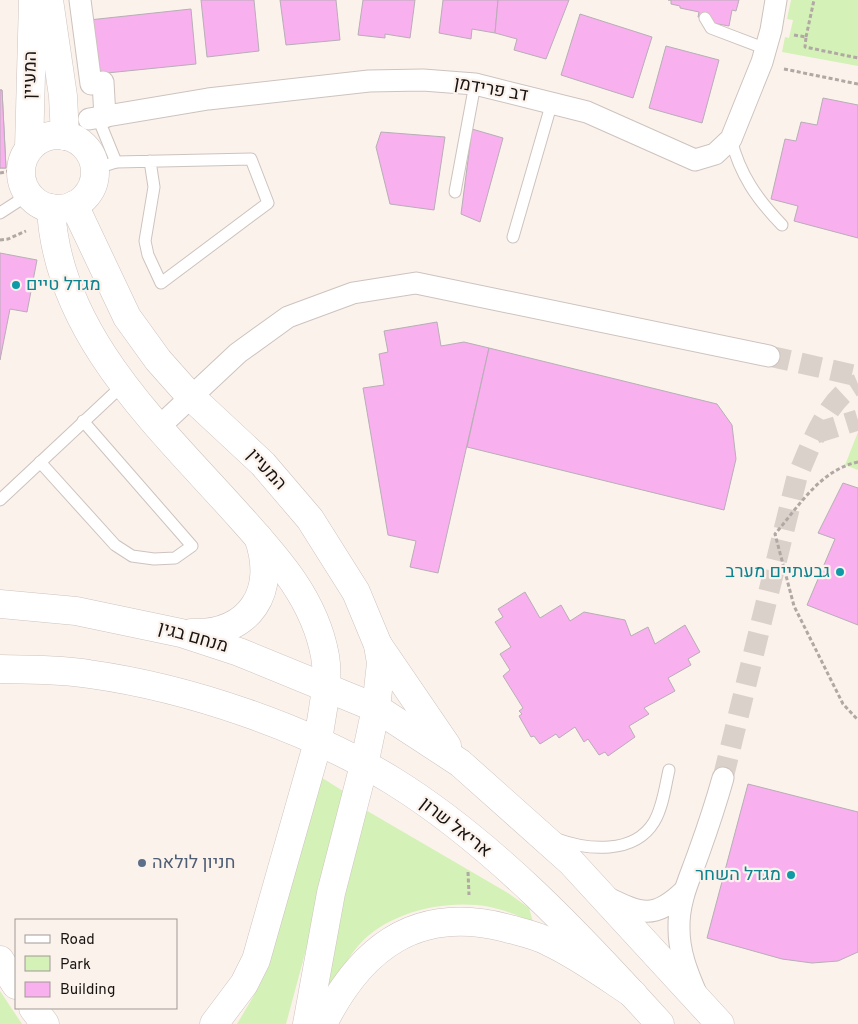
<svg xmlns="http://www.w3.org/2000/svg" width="858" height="1024" font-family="Overpass,Heebo,sans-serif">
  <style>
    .green { fill: #d4f1b7 }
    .building { fill: #f8b0ee; stroke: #b7aeb5 }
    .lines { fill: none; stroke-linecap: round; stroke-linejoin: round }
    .street-tunnel { stroke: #dad1cb; stroke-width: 21; stroke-dasharray: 21 11; stroke-linecap: butt }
    .lane-casing { stroke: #cdc3be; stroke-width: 13 }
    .street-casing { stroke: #cdc3be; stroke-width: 23 }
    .secondary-casing { stroke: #cdc3be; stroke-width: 29 }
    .highway-casing { stroke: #cdc3be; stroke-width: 29 }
    .path { stroke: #b1a8a4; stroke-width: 3; stroke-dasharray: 4 2.5; stroke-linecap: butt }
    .lane { stroke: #fff; stroke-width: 11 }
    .street { stroke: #fff; stroke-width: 21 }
    .secondary { stroke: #fff; stroke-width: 28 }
    .highway { stroke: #fff; stroke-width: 28 }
    .culture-dot { fill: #0f9aa8; stroke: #fcf2ec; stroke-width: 2 }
    .service-dot { fill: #5c6f8a; stroke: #fcf2ec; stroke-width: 2 }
    .labels { text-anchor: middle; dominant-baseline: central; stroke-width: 4.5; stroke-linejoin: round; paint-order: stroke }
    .street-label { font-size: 18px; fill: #181412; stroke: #fcf2ec }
    .culture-label { font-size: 18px; fill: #0d838f; stroke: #fcf2ec; text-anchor: end }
    .service-label { font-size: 18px; fill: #4e5e75; stroke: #fcf2ec; text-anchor: start }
  </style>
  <rect width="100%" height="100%" fill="#fcf2ec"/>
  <g class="green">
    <path d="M791,0H858V66L782,52L785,37L789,38L793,20L787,19Z"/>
    <path d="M858,432V470L845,465Z"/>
    <path d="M319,776L348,794L286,1024H237L253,997L269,948Z"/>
    <path d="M364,809L508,893L529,908L533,922C519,916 505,910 490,907C446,899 389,911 358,946C342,965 332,989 320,1012L332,930Z"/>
    <path d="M0,991L22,1024H0Z"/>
  </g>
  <g class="building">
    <path d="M201,0H254L259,51L207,57Z"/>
    <path d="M280,0H336L340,40L286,45Z"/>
    <path d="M363,0H415L410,38L385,34V38L358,35Z"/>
    <path d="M443,0H498L495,33L472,29L471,39L439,33Z"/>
    <path d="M498,0H569L546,59L514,50L517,39L495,33Z"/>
    <path d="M668,0H739L736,11L732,10L729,26L712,23V19L698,17L699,12L680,8V6L671,4V0Z"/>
    <path d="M191,9L196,64L97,74L89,20Z"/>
    <path d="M580,14L652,37L633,98L561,75Z"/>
    <path d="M666,46L719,60L702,123L649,108Z"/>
    <path d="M0,90H2L6,168H0Z"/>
    <path d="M0,90H2L6,168H0Z"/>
    <path d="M823,98L858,105V238L794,221L798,206L771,199L785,139L796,141L801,122L817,125Z"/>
    <path d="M472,129L503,138L480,222L461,214Z"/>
    <path d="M381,132L445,137L434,210L390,204L376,147Z"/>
    <path d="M0,253L37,260L27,312L10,309L0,360Z"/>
    <path d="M437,322L441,346L464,342L489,348L438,573L410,567L416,541L388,535L363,388L384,385L379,354L388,352L384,331Z"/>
    <path d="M489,348L717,404L732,425L736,459L724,510L467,447Z"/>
    <path d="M843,483L858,488V625L807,605L835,539L818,533Z"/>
    <path d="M525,592L540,618L561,605L570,621L584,612L625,620L631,636L648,627L655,644L685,625L700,652L688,659L691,665L668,678L675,691L644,708L649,714L629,726L635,737L608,756L605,752L599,755L588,739L584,742L575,727L559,738L556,734L540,744L534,736L531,737L519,716L522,714L519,711L523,708L503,676L510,670L500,654L511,647L495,622L503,617L498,609Z"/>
    <path d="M748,784L858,812V952L838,961L812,963L782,959L707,938Z"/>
  </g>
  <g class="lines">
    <g class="street-tunnel">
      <path d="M769,356L858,376"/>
      <path d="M816,433L858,420"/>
      <path d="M723,778L797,477C810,448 827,397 858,384"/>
    </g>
    <g class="lane-casing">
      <g id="lane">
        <path d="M705,18L711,28L766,49"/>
        <path d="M98,118L116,162"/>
        <path d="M731,139C740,175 757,199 782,225"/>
        <path d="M94,169L116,162L251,159L268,203L161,283L148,255L145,241L154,187L150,161"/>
        <path d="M455,192L475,84"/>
        <path d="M0,213L17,202L26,190"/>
        <path d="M513,237L552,102"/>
        <path d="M40,462L115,545L132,556L154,559L175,558L192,546L83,421"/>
        <path d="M0,500L124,384"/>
        <path d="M557,839C587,850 634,855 654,822C663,807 665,787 669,770"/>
      </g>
    </g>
    <g class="street-casing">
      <g id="street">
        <path d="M80,0L91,84L103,82L105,117"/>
        <path d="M89,119L208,99L369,81L423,80L475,84L587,112L695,160L715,154L731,139L762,62L771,30L776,0"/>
        <path d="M159,427L238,353L288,317L353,293L416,283L769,356"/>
        <path d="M606,897C641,914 654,920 684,891"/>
        <path d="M696,993C687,972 679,952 679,929C678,901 690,878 699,852C708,827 716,803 723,778"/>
      </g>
    </g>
    <g class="secondary-casing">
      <g id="secondary">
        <path d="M49,0L63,96L65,136"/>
        <circle cx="58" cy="172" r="37"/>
        <path d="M29,149L33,0"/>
        <path d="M74,205L127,317L158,360L190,396L263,464L310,519L356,592L378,645L381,663L376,708L364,765"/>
        <path d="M51,208C57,336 162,429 241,518C278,559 315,600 325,656C330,684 321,715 318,742"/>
        <path d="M0,604L76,611L181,633L239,652L376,708L460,763L571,862L720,1024"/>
        <path d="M191,633C250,635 278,591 258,537"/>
        <path d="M378,645L447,746"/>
        <path d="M0,669C30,670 60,669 89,674C189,688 307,728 393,781C493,843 581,937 660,1024"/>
      </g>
    </g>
    <g class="highway-casing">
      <g id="highway">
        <path d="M0,960L16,985"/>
        <path d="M33,1008L45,1024"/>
        <path d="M214,1024L244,984L256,960L318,742"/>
        <path d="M307,1024L331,893L364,765"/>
        <path d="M323,1024C361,947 418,905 506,928C520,932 536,935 549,942C579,956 606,976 633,994"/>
      </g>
    </g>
    <g class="path">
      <path d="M794,35L806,37L805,47L858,58"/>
      <path d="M806,37L814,0"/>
      <path d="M784,69L858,84"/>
      <path d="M0,173L14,170"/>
      <path d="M0,240L8,239L26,231"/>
      <path d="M858,462C820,470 799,506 775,534L794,606L843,704L858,720"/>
      <path d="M468,872L469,895"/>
    </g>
    <use href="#lane" class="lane"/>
    <use href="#street" class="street"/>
    <use href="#secondary" class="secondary"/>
    <use href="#highway" class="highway"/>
  </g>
  <g class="culture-dot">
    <circle cx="16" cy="285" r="5"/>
    <circle cx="840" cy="572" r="5"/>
    <circle cx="791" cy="875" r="5"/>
  </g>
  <circle class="service-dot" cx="142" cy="863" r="5"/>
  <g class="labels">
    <g class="street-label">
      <text transform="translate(31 75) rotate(-89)">המעיין</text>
      <text transform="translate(491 90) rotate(10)">דב פרידמן</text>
      <text transform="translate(266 470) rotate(47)">המעיין</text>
      <text transform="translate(193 638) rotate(16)">מנחם בגין</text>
      <text transform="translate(455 828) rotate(38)">אריאל שרון</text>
    </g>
    <g class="culture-label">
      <text x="26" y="285" text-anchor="start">מגדל טיים</text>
      <text x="830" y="572">גבעתיים מערב</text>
      <text x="781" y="875">מגדל השחר</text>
    </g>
    <g class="service-label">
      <text x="152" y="863">חניון לולאה</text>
    </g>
  </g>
  <rect x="15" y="919" width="162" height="90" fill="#fcf2ec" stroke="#a19995"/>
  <rect x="25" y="935" width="25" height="8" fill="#ffffff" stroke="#a19995"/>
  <text x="60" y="944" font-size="15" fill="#181412">Road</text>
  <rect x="25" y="956" width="25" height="15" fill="#d4f1b7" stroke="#a19995"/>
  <text x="60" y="969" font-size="15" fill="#181412">Park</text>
  <rect x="25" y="982" width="25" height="15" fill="#f8b0ee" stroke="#a19995"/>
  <text x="60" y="994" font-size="15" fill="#181412">Building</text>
</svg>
